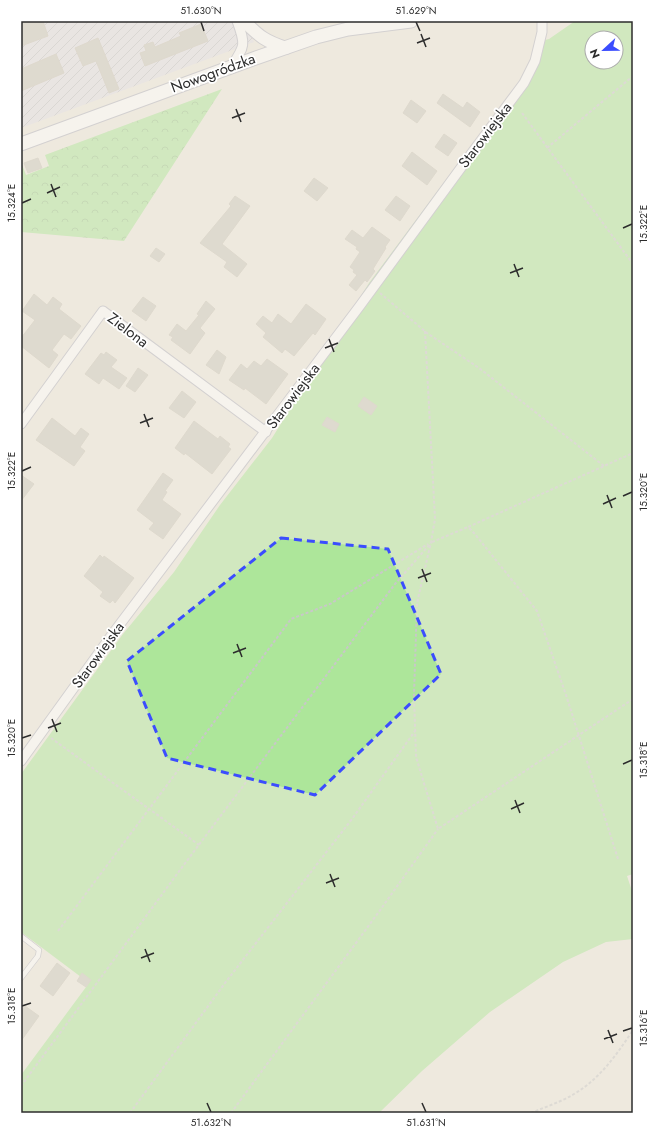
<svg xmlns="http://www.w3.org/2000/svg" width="654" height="1134" font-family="Jost,sans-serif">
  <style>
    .industrial { fill: url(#industrial-furrows) }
    .forest { fill: url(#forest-crowns) }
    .garden { fill: #ade69a; fill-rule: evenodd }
    .building { fill: #c9c7bd; stroke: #cac5b8 }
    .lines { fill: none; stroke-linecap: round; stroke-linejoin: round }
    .service-casing { stroke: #b2b3c0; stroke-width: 6 }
    .minor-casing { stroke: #b2b3c0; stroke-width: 11 }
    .tertiary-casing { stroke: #b2b3c0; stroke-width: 14 }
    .secondary-casing { stroke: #b2b3c0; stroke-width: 15 }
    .path { stroke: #c8c8c8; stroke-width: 2; stroke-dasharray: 3 2; stroke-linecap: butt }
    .service { stroke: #fff; stroke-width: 4.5 }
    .minor { stroke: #fff; stroke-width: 9 }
    .tertiary { stroke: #fff; stroke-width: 12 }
    .secondary { stroke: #fff; stroke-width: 13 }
    .marked { fill: none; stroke: #3b4dfe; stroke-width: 3; stroke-dasharray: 8 5; stroke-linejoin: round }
    .ticks { fill: none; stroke: #2c2c2c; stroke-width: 1.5 }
    .labels { text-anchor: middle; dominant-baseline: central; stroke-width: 3.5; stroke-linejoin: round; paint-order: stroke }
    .street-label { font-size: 15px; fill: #2c2c2c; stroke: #fff }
    .neatline { fill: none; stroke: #2c2c2c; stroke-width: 1.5 }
    .ticks-label { font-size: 10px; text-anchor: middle; fill: #2c2c2c }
  </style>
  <defs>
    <pattern id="industrial-furrows" width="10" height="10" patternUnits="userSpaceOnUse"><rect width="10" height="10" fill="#e2dfe7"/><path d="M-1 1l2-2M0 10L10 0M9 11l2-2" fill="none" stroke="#c2c0c6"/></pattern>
    <pattern id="forest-crowns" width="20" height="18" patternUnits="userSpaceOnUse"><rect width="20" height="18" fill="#ade69a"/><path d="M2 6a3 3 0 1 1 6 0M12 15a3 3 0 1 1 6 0" fill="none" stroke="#95c585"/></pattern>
  </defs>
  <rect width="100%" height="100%" fill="#eee9de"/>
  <path class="industrial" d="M21,21H243L254,42L21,128Z"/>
  <path class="forest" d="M222,89L124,241L21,232V162L26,175L49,166L45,155Z"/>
  <path class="garden" d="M575,21H633V874L627,876L633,894V939L606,942L563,962L490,1012L422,1071L379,1113H21V1075L89,983L21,932V774L123,634L174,572L220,505L272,438L369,283L533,63L541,41L549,39ZM592,38H616V62H592Z"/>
  <g class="building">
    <path d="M21,21H43L48,36L21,46Z"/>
    <path d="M201,24L208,41L145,66L140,53L146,51L144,45L153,42L155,47L181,36L179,33Z"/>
    <path d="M98,38L119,89L109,93L96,61L83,66L75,48Z"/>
    <path d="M56,54L64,73L21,91V69Z"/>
    <path d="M443,94L463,108L467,102L480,112L470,127L437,103Z"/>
    <path d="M411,100L426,111L417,123L403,113Z"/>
    <path d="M444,134L457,143L448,156L435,147Z"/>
    <path d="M412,152L437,171L427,185L402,166Z"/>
    <path d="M38,158L42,168L28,173L24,163Z"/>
    <path d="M314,178L328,188L317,201L304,191Z"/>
    <path d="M235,196L250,206L222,244L247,264L237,277L224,267L227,262L200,243L231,206L229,204Z"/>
    <path d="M396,196L410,206L400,221L385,210Z"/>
    <path d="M372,227L390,240L385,247L386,248L373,269L375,271L367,282L365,280L356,291L349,285L357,275L353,272L354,270L350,267L360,252L356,249L357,247L345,239L352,230L363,238Z"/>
    <path d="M156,248L165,254L159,262L150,256Z"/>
    <path d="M34,294L47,305L53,297L62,304L59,309L81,326L71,339L64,334L52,350L58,355L49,368L21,346V338L35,320L22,311Z"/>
    <path d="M143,297L156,306L146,321L132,311Z"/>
    <path d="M206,301L215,309L200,328L205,333L190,354L171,340L173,337L169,335L177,324L186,331L199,315L197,314Z"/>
    <path d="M306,304L326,319L315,335L313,333L294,356L285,349L282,353L263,337L266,333L256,324L263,316L272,323L278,314L291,324Z"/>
    <path d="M217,350L226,357L219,374L206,365Z"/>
    <path d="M106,352L117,360L111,367L127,378L119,389L103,378L99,384L85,374L101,353L104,355Z"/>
    <path d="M267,359L288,374L266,404L245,388L244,390L229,380L241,364L247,369L254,361L261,366Z"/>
    <path d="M138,368L148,375L135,392L126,386Z"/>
    <path d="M182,391L196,402L184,418L169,408Z"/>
    <path d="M364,397L377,406L371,415L358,406Z"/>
    <path d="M327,417L339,424L335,432L322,425Z"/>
    <path d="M52,418L75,436L81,428L89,434L80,447L85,451L74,466L36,440Z"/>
    <path d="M194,421L218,439L220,436L230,444L228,447L231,449L212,474L185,453L184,455L175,448Z"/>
    <path d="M163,473L173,480L165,491L167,492L162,500L181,514L163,539L149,529L154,523L137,510Z"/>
    <path d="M21,475L34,484L21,501Z"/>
    <path d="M100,555L103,558L104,556L134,578L115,603L113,600L110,603L100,596L103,592L84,576Z"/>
    <path d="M57,963L70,973L53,996L40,986Z"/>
    <path d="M82,973L91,980L86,987L77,981Z"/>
    <path d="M25,1006L39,1016L21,1041V1011Z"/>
  </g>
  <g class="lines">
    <g class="service-casing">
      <path id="service" d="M21,936L39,950L38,956L21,978"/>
    </g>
    <g class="minor-casing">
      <g id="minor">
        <path d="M231,67C245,46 246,45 237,21"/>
        <path d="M21,424L103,311L266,432"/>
        <path d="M21,761L111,636L359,307L474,150L524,83L535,61L542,32V21"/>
      </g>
    </g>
    <g class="tertiary-casing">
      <path id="tertiary" d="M244,21C260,37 265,41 286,48"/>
    </g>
    <g class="secondary-casing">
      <path id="secondary" d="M21,144L253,59L316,37L348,29L411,21"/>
    </g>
    <g class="path">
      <path d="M522,113L633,264"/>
      <path d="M547,148L633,76"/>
      <path d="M380,293L427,333L479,368L604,466"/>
      <path d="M425,331L435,519L431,542L417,603L414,695L416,757L438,829L633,699"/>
      <path d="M432,542L468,527"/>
      <path d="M51,738L199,845"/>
      <path d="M618,859L566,695L537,611L474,533L468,527L633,453"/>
      <path d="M58,931L291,619L330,604L428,544"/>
      <path d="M21,1086L180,870L395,584L431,543"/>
      <path d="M130,1113L225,983L352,819L415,731"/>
      <path d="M231,1113L378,913L438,829"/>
      <path d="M531,1113C545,1107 561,1102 574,1094C600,1079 617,1054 633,1030"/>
    </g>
    <use href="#service" class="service"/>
    <use href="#minor" class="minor"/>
    <use href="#tertiary" class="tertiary"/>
    <use href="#secondary" class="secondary"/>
  </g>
  <path d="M0 0H654V1134H0ZM281,538L388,549L441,674L315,795L167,758L127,661Z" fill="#eee9de" fill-opacity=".55" fill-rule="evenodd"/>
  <path class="marked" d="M281,538L388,549L441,674L315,795L167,758L127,661Z"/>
  <path class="ticks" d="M201,22L204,31M416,22L420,31M421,34L426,47M417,43L430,38M236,109L241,122M232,118L245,113M51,184L56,197M47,193L60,187M22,203L31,199M623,228L632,224M514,264L519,277M510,273L523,268M329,339L334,352M325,348L338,343M144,414L149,427M140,423L153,418M22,471L31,467M607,495L612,508M623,496L632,492M603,504L616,498M422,569L427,582M418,578L431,573M237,644L242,657M233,653L246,648M52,719L57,732M48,728L61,723M22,738L31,735M623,764L632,760M515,800L520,813M511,809L524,803M330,874L335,887M326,883L339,878M145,949L150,962M141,958L154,953M22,1006L31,1003M608,1030L613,1043M623,1031L632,1028M604,1039L617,1034M207,1103L211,1112M422,1103L426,1112"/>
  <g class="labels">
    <g class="street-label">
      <text transform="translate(213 73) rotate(-20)">Nowogródzka</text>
      <text transform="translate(485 135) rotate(-53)">Starowiejska</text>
      <text transform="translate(128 330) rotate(37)">Zielona</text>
      <text transform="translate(293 396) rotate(-53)">Starowiejska</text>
      <text transform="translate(98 655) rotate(-54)">Starowiejska</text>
    </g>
  </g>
  <rect width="654" height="1134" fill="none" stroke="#ffffff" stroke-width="44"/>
  <g transform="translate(604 50) rotate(248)"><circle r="19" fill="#ffffff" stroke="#ababab"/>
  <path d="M0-3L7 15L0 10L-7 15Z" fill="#3b4dfe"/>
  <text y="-6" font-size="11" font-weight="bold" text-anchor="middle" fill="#2c2c2c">N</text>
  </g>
  <rect x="22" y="22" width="610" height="1090" class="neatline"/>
  <g class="ticks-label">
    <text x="201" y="14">51.630°N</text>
    <text x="416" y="14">51.629°N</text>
    <text transform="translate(11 203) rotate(-90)" y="4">15.324°E</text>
    <text transform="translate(643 224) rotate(-90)" y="4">15.322°E</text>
    <text transform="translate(11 471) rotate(-90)" y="4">15.322°E</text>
    <text transform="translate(643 492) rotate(-90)" y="4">15.320°E</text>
    <text transform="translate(11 738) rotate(-90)" y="4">15.320°E</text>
    <text transform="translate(643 760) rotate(-90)" y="4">15.318°E</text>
    <text transform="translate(11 1006) rotate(-90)" y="4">15.318°E</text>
    <text transform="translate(643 1028) rotate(-90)" y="4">15.316°E</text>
    <text x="211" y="1126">51.632°N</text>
    <text x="426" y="1126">51.631°N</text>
  </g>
</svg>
